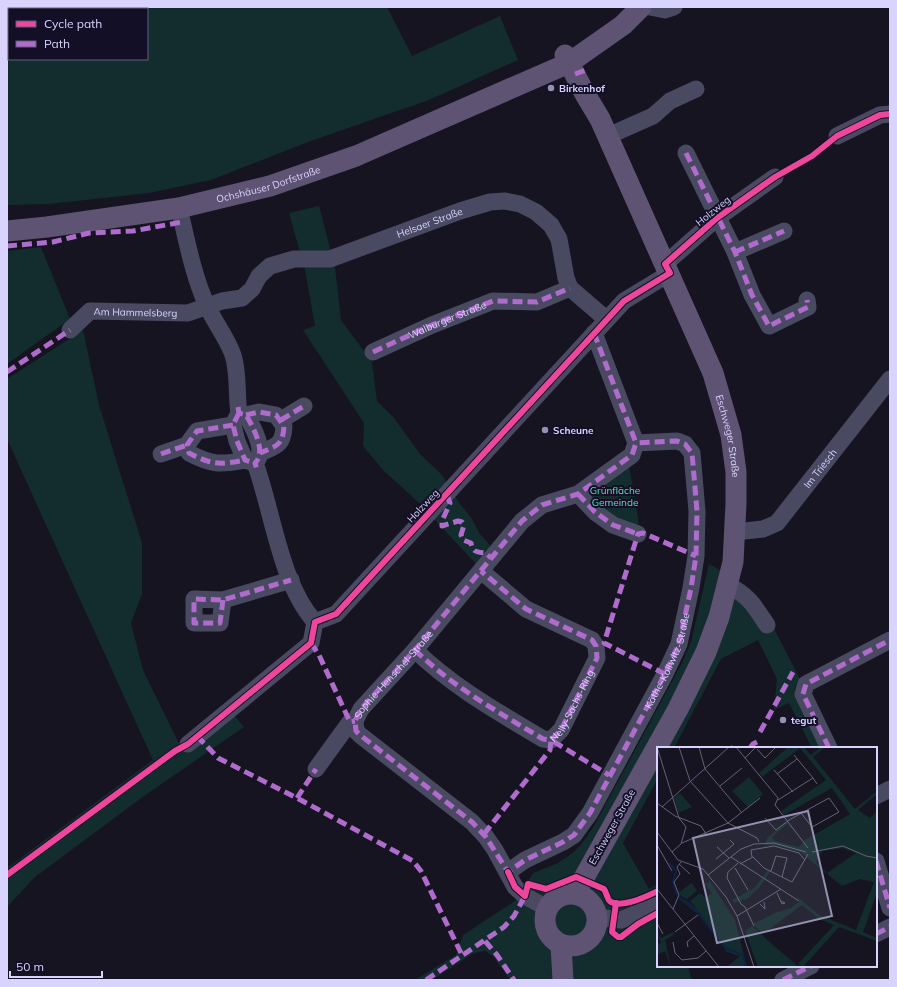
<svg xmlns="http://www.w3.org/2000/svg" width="897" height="987" font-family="Mulish,sans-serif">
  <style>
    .green { fill: #132c2d }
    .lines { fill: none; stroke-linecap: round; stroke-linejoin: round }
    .stream { stroke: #0d2144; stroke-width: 3.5 }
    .minor { stroke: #4a4962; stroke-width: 17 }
    .major { stroke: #5e5373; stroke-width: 21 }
    .quiet { stroke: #b06ccc; stroke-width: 5; stroke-dasharray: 10 5; stroke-linecap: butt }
    .cycleway-casing { stroke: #130f26; stroke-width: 8 }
    .cycleway { stroke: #ed469a; stroke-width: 6 }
    .poi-dot { fill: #9591b1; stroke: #130f26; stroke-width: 1.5 }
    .labels { text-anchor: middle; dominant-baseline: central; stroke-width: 4; stroke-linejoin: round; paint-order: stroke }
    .poi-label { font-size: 10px; font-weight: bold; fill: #d9d4ff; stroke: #130f26; text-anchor: start }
    .street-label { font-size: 10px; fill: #d9d4ff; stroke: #130f26 }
    .park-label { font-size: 10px; fill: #5fe0c0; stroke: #130f26 }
    .inset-river { fill: none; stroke: #0d2144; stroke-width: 2 }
    .inset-road { fill: none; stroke: #64617a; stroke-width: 1 }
    .view { fill: #9591b1; fill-opacity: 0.15; stroke: #9591b1; stroke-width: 2 }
    .inset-edge { fill: none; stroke: #d9d4ff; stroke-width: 2 }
  </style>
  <rect width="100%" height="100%" fill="#161421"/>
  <g class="green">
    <path d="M48,7H99L96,9H44Z"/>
    <path d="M141,7H387L412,56L500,16L518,60L429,100L308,142L211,180L149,193L49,204L7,205V24L9,23V59H147V9H137Z"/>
    <path d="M319,206L335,267L341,320L372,362L377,401L394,418L420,454L442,475L460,504L472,519L480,534L492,548L478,566L418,502L383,470L363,446L364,423L303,330L315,326L305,270L289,213Z"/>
    <path d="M41,247L70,319L7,364V251Z"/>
    <path d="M83,330L99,405L142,543V594L131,623L143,670L183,752L233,714L244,727L144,796L35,877L7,907V868L153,760L7,439V379Z"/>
    <path d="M629,465L638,518L639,527C621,522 595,515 591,494Z"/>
    <path d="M709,564L741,582L767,615L800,679L794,690L823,748H812L789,703L774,710L777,679L758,640L721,659L674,748H658V778L623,843L649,889L658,884V966H688L692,980H510L494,957L485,951L474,953L432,980H415L456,955L463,935L515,901L533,873L556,864L570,855L580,846L594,826L682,663L691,642Z"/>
  </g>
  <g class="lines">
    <g class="stream">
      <path d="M71,9L76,7"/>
      <path d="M7,36L9,35"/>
    </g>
    <g class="minor">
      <path d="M650,7L665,10L674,7"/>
      <path d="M608,136L653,116L670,101L696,89"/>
      <path d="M837,136L880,115L890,114"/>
      <path d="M686,153L735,252L752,295L769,326L808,307L807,300"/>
      <path d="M179,208C187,241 193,275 207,306C215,323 227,338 233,355C239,374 236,394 239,413L246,415C253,427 267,452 255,463C273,512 280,583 315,622"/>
      <path d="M735,252L784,231"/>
      <path d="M665,264L717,218L775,177"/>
      <path id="s1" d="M70,330L90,311L188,313L222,301L242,298L252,289L259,276L270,266L294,259H330L460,211L490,202L505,201L520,204L536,212L551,225L559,239L566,278L570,288L606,319"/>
      <path id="s2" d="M373,352L432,325L493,301L537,302L570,288"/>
      <path d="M238,415L233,425L237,441L245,460L255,463"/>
      <path d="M246,415L259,412L276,415L284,426C283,446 276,446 260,453"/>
      <path d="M281,420L304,406"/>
      <path d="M233,425L197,431L187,445L189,453C212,465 220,465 245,460"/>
      <path d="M161,454L187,445"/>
      <path d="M578,494L595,512L613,525L638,534"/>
      <path id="s3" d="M735,532L763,529L777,523L890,379"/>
      <path d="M728,586C748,594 755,607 767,625"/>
      <path d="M223,600L220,623H194V599L223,600L291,580"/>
      <path id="s4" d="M415,650C453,687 498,712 543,739L551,740L561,730L597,658L596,646L592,640L526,609L481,571"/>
      <path d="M188,744L311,643L315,622L336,614L624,301L670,273"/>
      <path d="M829,748L803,694L806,684L890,640"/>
      <path d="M316,769L350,722"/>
      <path d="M876,796L890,789"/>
      <path d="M876,861L890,908"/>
      <path d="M508,872L525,860L563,842L574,835L590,813L665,674L679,644L691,588L696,556L697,511L692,453L685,444L677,441L636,443"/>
      <path id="s5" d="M547,908L525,896L515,887L495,850L486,837L472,822L360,735L356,731L355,721L361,709L415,650L522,521L542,505L578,494L632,455L636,443L594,333"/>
      <path d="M597,917L621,920L658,905"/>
      <path d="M876,934L890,927"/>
      <path d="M783,980L811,966"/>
    </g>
    <g class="major">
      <path id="s6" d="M565,55L585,94L600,119L713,373L731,435L736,472V504L733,562L719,617L706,652L678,709L575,894"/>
      <path id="s7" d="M7,231L47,227L179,208L270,186L356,156L569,63L623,25L641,7"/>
      <circle cx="571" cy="920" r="26"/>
      <path d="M561,945L563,980"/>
    </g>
    <g class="quiet">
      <path d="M575,74L589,69"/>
      <path d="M686,153L735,252L752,295L769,326L808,307L807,300"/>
      <path d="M7,246L53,242L89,233L133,231L182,222"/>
      <path d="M735,252L784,231"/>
      <path id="s8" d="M594,333L636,443L632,455L578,494L542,505L522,521L415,650L361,709L355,721L356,731L360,735L472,822L486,837L508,872L525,860L563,842L574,835L590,813L665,674L679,644L691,588L696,556L697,511L692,453L685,444L677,441L636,443"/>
      <path d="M373,352L432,325L493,301L537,302L570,288"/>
      <path d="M7,372L70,330"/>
      <path d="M238,407L239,413L246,415C253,427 267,452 255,463L257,470"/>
      <path d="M239,413L233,425L237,441L245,460L255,463"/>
      <path d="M246,415L259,412L276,415L284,426C283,446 276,446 260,453"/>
      <path d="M281,420L304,406"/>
      <path d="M233,425L197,431L187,445L189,453C212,465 220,465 245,460"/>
      <path d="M161,454L187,445"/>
      <path d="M578,494L595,512L613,525L638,534"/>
      <path d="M447,495L450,503L442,521V526L458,521L462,522L464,525L461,535L463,540L471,543C473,553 477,552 486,553L491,558"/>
      <path d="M223,600L220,623H194V599L223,600L291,580"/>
      <path d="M311,643L319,655L350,722L355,721"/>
      <path d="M415,650C453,687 498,712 543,739L551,740L561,730L597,658L596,646L592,640L526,609L481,571"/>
      <path d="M665,674L604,643L638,534L643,533L696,556"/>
      <path d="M760,732L793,672"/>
      <path d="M197,736L218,758L297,798L413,861L421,871L462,955"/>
      <path d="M730,747L731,748"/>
      <path d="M750,748L753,744L757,742"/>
      <path d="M829,748L803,694L806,684L890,640"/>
      <path d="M297,798L316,769"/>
      <path d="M484,834L550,750L551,740L609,775"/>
      <path d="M876,861L890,908"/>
      <path d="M876,934L890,927"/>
      <path d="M485,941L497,955L514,980"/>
      <path d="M426,980L504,927L514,916L525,896"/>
      <path d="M783,980L811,966"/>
    </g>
    <g class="cycleway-casing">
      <g id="cycleway">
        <path d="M508,872L515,887L525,896L528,884L546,889L576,877L604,889C607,893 607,900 611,902C624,908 647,896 658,891"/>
        <path d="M7,875L175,751L188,744L311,643L315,622L336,614L624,301L670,273L665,264L717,218L775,177L812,156L837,136L880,115L890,114"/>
        <path d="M616,903L612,932L618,937H621L638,924L658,913"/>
      </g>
    </g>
    <use href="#cycleway" class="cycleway"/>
  </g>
  <g class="poi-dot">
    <circle cx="551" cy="88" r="4"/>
    <circle cx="545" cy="430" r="4"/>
    <circle cx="783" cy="720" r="4"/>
  </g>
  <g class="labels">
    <g class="poi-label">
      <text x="559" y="88">Birkenhof</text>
      <text x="553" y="430">Scheune</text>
      <text x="791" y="720">tegut</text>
    </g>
    <g class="street-label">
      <text stroke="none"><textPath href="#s7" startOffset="266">Ochshäuser Dorfstraße</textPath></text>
      <text transform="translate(713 211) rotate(-39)">Holzweg</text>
      <text stroke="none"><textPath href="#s1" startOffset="392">Helsaer Straße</textPath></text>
      <text stroke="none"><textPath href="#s1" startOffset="73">Am Hammelsberg</textPath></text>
      <text stroke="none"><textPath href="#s2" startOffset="81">Walburger Straße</textPath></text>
      <text stroke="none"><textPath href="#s6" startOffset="416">Eschweger Straße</textPath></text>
      <text stroke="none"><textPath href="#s3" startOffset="113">Im Triesch</textPath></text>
      <text transform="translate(423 506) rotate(-47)">Holzweg</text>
      <text stroke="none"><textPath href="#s8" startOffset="1015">Käthe-Kollwitz-Straße</textPath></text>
      <text stroke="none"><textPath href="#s5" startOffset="335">Sophie-Henschel-Straße</textPath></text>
      <text stroke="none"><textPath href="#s4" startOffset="205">Nelly-Sachs-Ring</textPath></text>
      <text transform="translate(612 827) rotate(-61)">Eschweger Straße</text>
    </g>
    <g class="park-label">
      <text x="615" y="490">Grünfläche<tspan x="615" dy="12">Gemeinde</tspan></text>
    </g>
  </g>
  <g transform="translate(657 747)">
    <rect width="220" height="220" fill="#161421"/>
    <path d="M131,0H147L154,8L164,0H168L156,10L198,62L220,44V47L201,63L213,71L220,64V146L206,185L220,191V194L182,180L146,220L141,217L177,178L162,172L145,158L106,187L96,177L120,165L134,161L143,154L138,148L162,168L199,183L217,135L203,132L185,139L143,105L119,98H107L111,90L130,75L137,84L130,77L115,90L118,94L142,100L148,93L193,67L175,41L127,68L124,64L169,33L143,1L105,30L102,26ZM186,101L199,106L170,126L159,115L165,104ZM92,30L106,47L91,60L75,44ZM23,46L35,60L21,66L17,51ZM111,123L113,125L102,141L90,152L77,156L75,153L97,141ZM53,134L78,173L90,220H70L83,209L70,205L41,167L22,152L29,153L39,161L62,187L33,154L43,146L49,151L55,146L48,137ZM35,136L40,144L30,152L24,149L22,145ZM95,179L116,198L142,220H101L88,184ZM0,185L4,191L16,185L18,187L8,193L14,220L8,204L0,208V197L4,196Z" fill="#132c2d" fill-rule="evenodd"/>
    <path class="inset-river" d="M12,116L19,123L16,136L20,148M22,150L39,163L68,201L86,208L89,220"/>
    <path class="inset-road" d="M0,0L22,71L29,80L24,97L15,105M22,0L33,34L71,76L100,91L102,95M42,0L48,22L85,66M79,0L121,51L118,58L151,101M100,2L108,11L119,0M137,8L156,31M88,11L99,0M117,23L136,45M120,27L140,12M63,39L85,21M121,53L156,31L160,37M0,56L18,69L44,79L49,87M5,60L72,0M108,71L119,83L132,73L172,51L182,65L155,80L144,66M0,85L21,113L46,122L69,150L80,169L97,220M25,96L71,76L103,51M0,98L15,124M60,100L72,111M155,105L186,99L209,109L220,111M74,110L142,154M95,110L94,103L117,99L142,106L148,113M59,112L77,97L73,93M81,116L71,125L70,131L84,157L88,160L97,179M22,117L33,127M83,117L96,110L107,121L135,135L151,107M78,121L91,143M114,124L119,109L130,111L125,130M51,128L84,102L97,97L117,96L149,105M0,142L62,220M120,146L125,157L128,156L124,154M103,157L108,162L107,155M16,162L22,148L17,135L23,127L20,120L24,115M80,169L124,142M0,176L6,187M18,185L41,168M16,195L18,206L25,213L41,211L49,204M31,200L30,195L37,189"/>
    <path class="view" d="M151,64L175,169L60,196L36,91Z"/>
    <rect width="220" height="220" class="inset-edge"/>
  </g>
  <rect width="897" height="987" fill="none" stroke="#d9d4ff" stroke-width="16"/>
  <rect x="8" y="8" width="140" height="52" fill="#130f26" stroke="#625e7d"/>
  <rect x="16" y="21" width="20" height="6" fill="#ed469a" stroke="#625e7d"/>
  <text x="44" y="28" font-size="12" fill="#d9d4ff">Cycle path</text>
  <rect x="16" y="41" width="20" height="6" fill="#b06ccc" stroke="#625e7d"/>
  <text x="44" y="48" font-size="12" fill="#d9d4ff">Path</text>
  <path d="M10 971v6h92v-6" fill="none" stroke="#d9d4ff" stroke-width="2"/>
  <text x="16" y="971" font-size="12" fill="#d9d4ff" stroke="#130f26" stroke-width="3" paint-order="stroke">50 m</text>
</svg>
